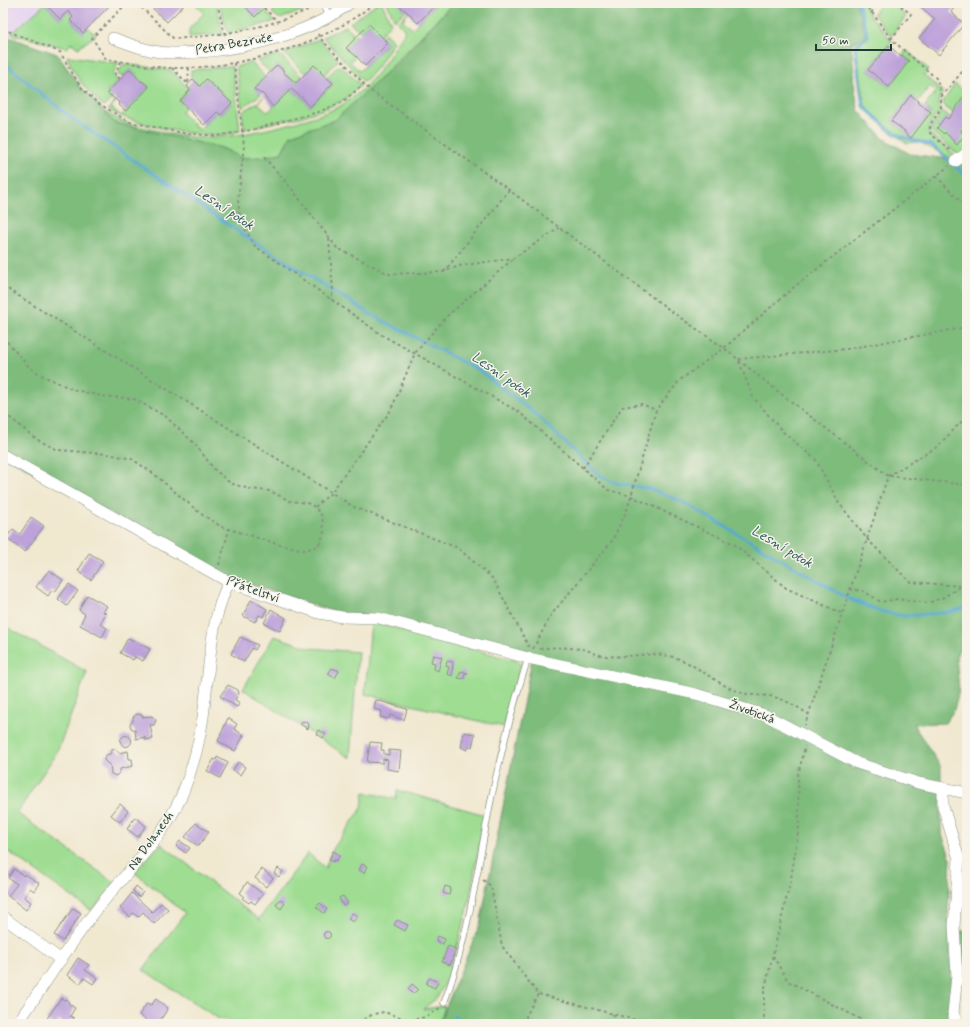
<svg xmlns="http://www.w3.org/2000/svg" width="970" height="1027" font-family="Mynerve,sans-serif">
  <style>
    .built { fill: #e5d3f1 }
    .green { fill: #9edd92; stroke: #5e8d63 }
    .forest { fill: #7ebc7c; stroke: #4e7c58 }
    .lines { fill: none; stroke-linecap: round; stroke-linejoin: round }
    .stream { stroke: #57a8d2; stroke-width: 3 }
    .building { fill: #bda2da }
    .service-casing { stroke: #889282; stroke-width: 7 }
    .minor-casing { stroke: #889282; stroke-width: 12 }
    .path { stroke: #889282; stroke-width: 2; stroke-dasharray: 3 3; stroke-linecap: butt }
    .service { stroke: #fff; stroke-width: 5.5 }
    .minor { stroke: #fff; stroke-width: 11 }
    .labels { text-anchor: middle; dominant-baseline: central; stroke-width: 3; stroke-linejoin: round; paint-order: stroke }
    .street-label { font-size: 13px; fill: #1f3d34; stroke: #f7f3e8 }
    .water-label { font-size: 14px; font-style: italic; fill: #305d63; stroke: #f7f3e8 }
  </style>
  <rect width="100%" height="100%" fill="#f7f3e8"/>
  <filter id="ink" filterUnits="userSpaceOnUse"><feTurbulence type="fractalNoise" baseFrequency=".025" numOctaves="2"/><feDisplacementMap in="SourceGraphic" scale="8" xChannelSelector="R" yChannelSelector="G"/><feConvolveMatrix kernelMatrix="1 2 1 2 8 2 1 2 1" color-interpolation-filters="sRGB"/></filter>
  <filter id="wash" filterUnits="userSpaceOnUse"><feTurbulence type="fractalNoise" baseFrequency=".012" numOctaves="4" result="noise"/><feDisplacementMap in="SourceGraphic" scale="16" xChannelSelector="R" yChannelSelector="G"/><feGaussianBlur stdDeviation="0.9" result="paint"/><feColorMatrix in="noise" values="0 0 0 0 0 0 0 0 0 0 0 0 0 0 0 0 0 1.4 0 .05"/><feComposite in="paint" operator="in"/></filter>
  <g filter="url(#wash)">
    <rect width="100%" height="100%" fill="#f1e8d0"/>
    <path class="built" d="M3,3H44L45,4L11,34L8,31L3,30Z"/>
    <g class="green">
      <path d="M194,3H216L223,34L189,37V29L204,13Z"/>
      <path d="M219,3L243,4L255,17L263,9L273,19V22L228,33Z"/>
      <path d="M280,3H303L305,7L304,10L280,19L272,13Z"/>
      <path d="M378,3H382L391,23L379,36L369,24L361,32L350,23Z"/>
      <path d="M387,3H400L399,5L405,11L397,19H394Z"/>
      <path d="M437,3H453L370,89L335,120L291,135L281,153L264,157L242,158L222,148L115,123L102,110L119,120L130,124C155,130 180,137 205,138C233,139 323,119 345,103C372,86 389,58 405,31L398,22L408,12L403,20L412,29Z"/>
      <path d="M858,3H863L872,18L892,41L868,70L875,76L876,75L889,87L909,61L902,55L907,51L928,69L924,75L937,87L934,90L930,86L918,101L911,96L891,121L897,126L898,125L911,137L931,113V112L925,106L939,88L943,92L939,99L940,111C934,118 928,124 929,133L958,158L955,160L919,142L907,143L886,129L865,105L856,47L869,37Z"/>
      <path d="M882,3H891L906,16L891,36L873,14Z"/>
      <path d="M45,4L60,19L68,11L73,17L70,20L83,33L88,28L96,35L78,48L72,43L67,48L11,34Z"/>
      <path d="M346,26L357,36L346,48L356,56L350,62L360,71L388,43L382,36L385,33L394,42L378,66L366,80L363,81L323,37Z"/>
      <path d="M319,39L338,60L323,76L320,72V71L303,72L284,53Z"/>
      <path d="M279,54L302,77L296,83L283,72L284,71L278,65L270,72L257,61Z"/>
      <path d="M68,56L118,63L113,75L118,81L107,92L113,99L104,106C87,92 76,78 67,57Z"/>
      <path d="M251,62L265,77L254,88L261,94L242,108L236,67Z"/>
      <path d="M124,64L171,70L190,90L180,101L186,107L181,112L199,130L217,112L221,115L232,103L207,79L200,86L191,77V70L231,66L233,68L240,130C218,144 130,124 109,110V108L117,100L111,107L121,116L149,87L136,76V75L130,69L122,77L120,75L119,76L118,73Z"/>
      <path d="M341,66L360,84V86L342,101L327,108L300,117L244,129L242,112L257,103L264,96L258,103L268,112L291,89L298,95L299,94L310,107L333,84L327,77L337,67Z"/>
      <path d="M955,84L966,93V95H964L953,113L945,108L943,102Z"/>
      <path d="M943,111L950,117L948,119L945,118L937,128L943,133L945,132L957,144L965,134L961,131L965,126L967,128V152L961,157L931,131L933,125Z"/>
      <path d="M371,622L521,662L504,727L365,694Z"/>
      <path d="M3,625L87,672L57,752L17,813L115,883L92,911L3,848Z"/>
      <path d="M274,636L310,648L358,652L350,758L243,689Z"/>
      <path d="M397,790L485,815L467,912L447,979L437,998L423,1009L445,1006L439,1024H253L219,1019L143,970L185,913L134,872L161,844L261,921L259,919L308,853L325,868L333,849L362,808L364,792L396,799Z"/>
    </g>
    <g class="forest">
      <path d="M453,3H856L866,36L851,44L854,73L853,77L858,110L884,139L910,154L955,160L967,158V630L956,657L959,690L954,710L945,723L913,724L941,767V832L951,859L948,909L952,985L946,1024H439L480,924L533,654L344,615L225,576L3,455V35L57,54L80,86L115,123L222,148L242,158L264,157L281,153L291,135L335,120L399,61Z"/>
      <path d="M958,930L967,932V964L961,963Z"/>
    </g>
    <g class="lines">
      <g class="stream">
        <path d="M858,3L868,36L855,46L863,106L888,128L902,137L932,145L967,177"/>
        <path d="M3,62L70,117L242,234L370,314L480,371L533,412L599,475L616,483L651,489L683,502L847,598L880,611L904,616L950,612L967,607"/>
        <path d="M454,1016L459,1019L460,1024"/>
      </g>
    </g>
    <g id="blocks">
      <g class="building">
        <path d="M44,3H80L83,6L86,3H112L83,33L70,20L73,17L68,11L60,19Z"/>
        <path d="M147,3H186L167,22Z"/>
        <path d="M240,3H269L255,17L243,4Z"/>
        <path d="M400,3H437L418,23L411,17L412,16L398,5Z"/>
        <path d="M916,3H958L951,12L964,24L939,55L919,38L935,19Z"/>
        <path d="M369,24L388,43L365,66L356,56L346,48Z"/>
        <path d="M889,45L901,57L902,55L909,61L889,87L882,81V80L868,70Z"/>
        <path d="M277,65L284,71L283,72L296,83L314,65L321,71L320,72L333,83L310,107L304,101L305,100L291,89L273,107L262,93L261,94L254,89Z"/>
        <path d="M130,69L141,82L142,81L149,87L126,111L119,105L120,103L107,93Z"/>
        <path d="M193,79L200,86L206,79L232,103L221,115L217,112L204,125L180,101L190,90L187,86Z"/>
        <path d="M967,91V128L965,126L961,131L965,134L957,145L945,132L944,134L937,128L945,117L948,119L950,117Z"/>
        <path d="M911,95L918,101L917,102L931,112L911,138L904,132L905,131L891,121Z"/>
        <path d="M31,517L44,526L25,552L6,538L13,529L20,534Z"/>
        <path d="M89,553L103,561L91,580L78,571Z"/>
        <path d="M49,570L63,580L55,592L52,590L48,596L36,587Z"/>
        <path d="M69,584L78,591L67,606L58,599Z"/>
        <path d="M87,595L107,606L103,612L106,613L100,624L107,628L102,637L80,625L85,614L79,610Z"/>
        <path d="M251,600L267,609L263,617L259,615L255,622L243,616Z"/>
        <path d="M271,609L286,618L280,631L264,623Z"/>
        <path d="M240,637L258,645L255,650L252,648L244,662L231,654Z"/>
        <path d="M128,638L150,649L143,661L135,657L133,660L120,653Z"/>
        <path d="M433,655L442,657L438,671L434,669L435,663L431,662Z"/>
        <path d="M447,661L453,662L452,676L447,674L449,667L446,666Z"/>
        <path d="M332,668L339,671L335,678L328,674Z"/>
        <path d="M461,671L468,673H465L464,679L458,678Z"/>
        <path d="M228,685L238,690L239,693L235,700L240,703L237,707L220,696Z"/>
        <path d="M376,700L407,709L404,720L390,715L389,719L380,717L382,711L374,709Z"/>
        <path d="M137,714L142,715V717L152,716L156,720L154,725H150L153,739L145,740V737L136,739L135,730L131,728L130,724L133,721V717Z"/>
        <path d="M228,718L237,724L234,729L244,735L235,751L218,741Z"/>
        <path d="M301,721L303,722L304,721L309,724L308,729L300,724Z"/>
        <path d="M319,730L326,734L323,738L317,734Z"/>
        <path d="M464,732L475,734L472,747L470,746L467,750L461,747Z"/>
        <circle cx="126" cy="741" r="5.5"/>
        <path d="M370,742L382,743L381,750H384V754L389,755V750L401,751L399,771L387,769L388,760L383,759V763L367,762Z"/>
        <path d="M116,749L119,753L128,751L129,759H132L133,766L120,769V772L116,776L111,774L110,764H108L104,760L106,755L110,754L112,750Z"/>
        <path d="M217,757L228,763L220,778L207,771L214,759L216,760Z"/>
        <path d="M238,762L245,767L240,775L233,770Z"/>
        <path d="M120,804L128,811L120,822L111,815Z"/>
        <path d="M135,817L146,826L138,837L127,829Z"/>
        <path d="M196,823L209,832L198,846L185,837Z"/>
        <path d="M180,841L190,848L186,853L176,846Z"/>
        <path d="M333,851L340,855L336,861L334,860L333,862L329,860Z"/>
        <path d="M362,864L367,866L364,873L359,870Z"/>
        <path d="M278,868L283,872L279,877L274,873Z"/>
        <path d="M14,869L24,876L25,874L39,883L34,891L30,888L24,897L31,902L26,910L8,896L17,884L8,878Z"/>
        <path d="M262,869L273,878L266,887L255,878Z"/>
        <path d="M247,882L263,894L255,904L251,901L249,903L242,898L244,896L240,893Z"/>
        <path d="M136,886L143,892L139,897L133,891Z"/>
        <path d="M445,886L451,888L449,895L443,893Z"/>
        <path d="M132,893L152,912L161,903L168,909L154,924L143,912L138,917L133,913L130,917L120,908Z"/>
        <path d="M343,896L348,903L343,906L339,898Z"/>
        <path d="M280,899L285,903L281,909L276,905Z"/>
        <path d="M320,903L327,909L324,913L316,907Z"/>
        <path d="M73,908L81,913L63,941L54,935Z"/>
        <path d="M352,913L358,916L353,922L348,919Z"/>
        <path d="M397,920L408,925L405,931L394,925Z"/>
        <circle cx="327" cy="935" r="3.5"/>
        <path d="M438,936L445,939L443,944L436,941Z"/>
        <path d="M448,946L456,949L450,965L442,962Z"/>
        <path d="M78,958L89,965L85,970L97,978L93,984L84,978L80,984L67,975Z"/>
        <path d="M429,978L438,982L435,988L426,984Z"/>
        <path d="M412,984L418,989L413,994L408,989Z"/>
        <path d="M61,998L64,1000L67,999L69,1004L75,1008L70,1016L74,1018L70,1024H65L59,1020L57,1024H52L46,1020Z"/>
        <path d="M156,999L168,1008L158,1024H152L139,1015L147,1003L151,1005Z"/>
      </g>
    </g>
  </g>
  <g filter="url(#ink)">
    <use href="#blocks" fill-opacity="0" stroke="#889282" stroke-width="1"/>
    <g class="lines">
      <g class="service-casing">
        <g id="service">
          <path d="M323,3L329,16"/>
          <path d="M444,1003C468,939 477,871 490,805C500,755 513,706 528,658"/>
        </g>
      </g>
      <g class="minor-casing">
        <g id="minor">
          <path d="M113,38C132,45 152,53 172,53C227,54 306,37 350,3"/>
          <path d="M956,161L967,153"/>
          <path d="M3,455L229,582L319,613L342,617L379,618L528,658L696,694L765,715L857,763L918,783L967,793"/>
          <path d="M943,788V806L959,859L954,926L957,976L953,1013L957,1024"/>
          <path d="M3,917L61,960"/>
          <path d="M17,1024C45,984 71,941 102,903C130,868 163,838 181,797C194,766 202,733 205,700C210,661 211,618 229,582"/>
        </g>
      </g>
      <g class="path">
        <path d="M127,3L92,38L106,59C127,62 149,67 170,68C234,70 325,46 374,3"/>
        <path d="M137,3L174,39C222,35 273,28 316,6"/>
        <path d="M217,3L225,35"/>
        <path d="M865,3L891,39L937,79L941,95V108L930,125V133L952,152"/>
        <path d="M264,8L277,21"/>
        <path d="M871,13L879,3"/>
        <path d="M3,29L60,52L80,86L96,102L116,114L130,122L183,133L217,136L251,130L318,112L341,103L364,84"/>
        <path d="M318,34L320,38L370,90L509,190L675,314L724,348L780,393L888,476L805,725"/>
        <path d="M891,39L911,14L897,3"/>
        <path d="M234,63L244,146L238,200L240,220L255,246L382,335L519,412L608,490L631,496L734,544L786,588L841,613"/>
        <path d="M172,68L188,84L189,67"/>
        <path d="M120,79L115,74L121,61"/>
        <path d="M941,97L967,66"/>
        <path d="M264,157L291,188L337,248L389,274L443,272L459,266L514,258L559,228"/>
        <path d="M936,176L967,208"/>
        <path d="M329,239L333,291L331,300"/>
        <path d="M444,272L509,190"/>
        <path d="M3,286L354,507L458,548L493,579L529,647"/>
        <path d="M967,327L847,349L738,359L753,397L782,431L816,460L839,503L867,539L910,582L961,586L967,582"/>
        <path d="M3,337L29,367L43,376L72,389L101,396L134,399L165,416L195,444L214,469L230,483L249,489L270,491L290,501L307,503L315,507L322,516L324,534L318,546L305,550L281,545L222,527L201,514L154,474L132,459L108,454L58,450L36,439L3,412"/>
        <path d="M583,468L622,407L642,404L656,410"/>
        <path d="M888,476L937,447L967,416"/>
        <path d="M890,476L967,485"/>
        <path d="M315,507L331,493L391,410L415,353L446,317L513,259"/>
        <path d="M219,565L229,530"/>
        <path d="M850,589L863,591L881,602L897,599L928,603L944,597L961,586"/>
        <path d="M533,649L551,615L612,541L627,510L656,410L680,380L724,348L794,287L949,166"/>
        <path d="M540,649C552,646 571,648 583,649C589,650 594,654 600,655C624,660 649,650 673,657C696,663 715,684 740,692C749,696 760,695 770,696C784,699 796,706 808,714"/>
        <path d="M483,880L491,886L502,946L538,994L651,1024"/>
        <path d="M773,956L788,981L864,1021L881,1024"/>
        <path d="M613,1014L615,1024"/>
        <path d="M353,1024L374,1014L384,1012L409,1020L426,1017L440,1008"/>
        <path d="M526,1024V1016L538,994"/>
        <path d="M764,1024V992L791,879L799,826L798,775L805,746"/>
      </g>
      <use href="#service" class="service"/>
      <use href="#minor" class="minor"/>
    </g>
  </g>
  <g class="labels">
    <g class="street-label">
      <text transform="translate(234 44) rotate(-10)">Petra Bezruče</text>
      <text transform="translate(253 590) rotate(20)">Přátelství</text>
      <text transform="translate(752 712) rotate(20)">Životická</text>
      <text transform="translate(151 841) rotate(-54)">Na Dolanech</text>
    </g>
    <g class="water-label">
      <text transform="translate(224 208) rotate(34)">Lesní potok</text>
      <text transform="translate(501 375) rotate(35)">Lesní potok</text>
      <text transform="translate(782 547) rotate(31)">Lesní potok</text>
    </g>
  </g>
  <rect width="970" height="1027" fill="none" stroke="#f7f3e8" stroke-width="16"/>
  <path d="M816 44v6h75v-6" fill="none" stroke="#1f3d34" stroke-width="2"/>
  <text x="822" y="44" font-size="12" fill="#1f3d34" stroke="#f7f3e8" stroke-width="3" paint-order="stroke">50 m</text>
</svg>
